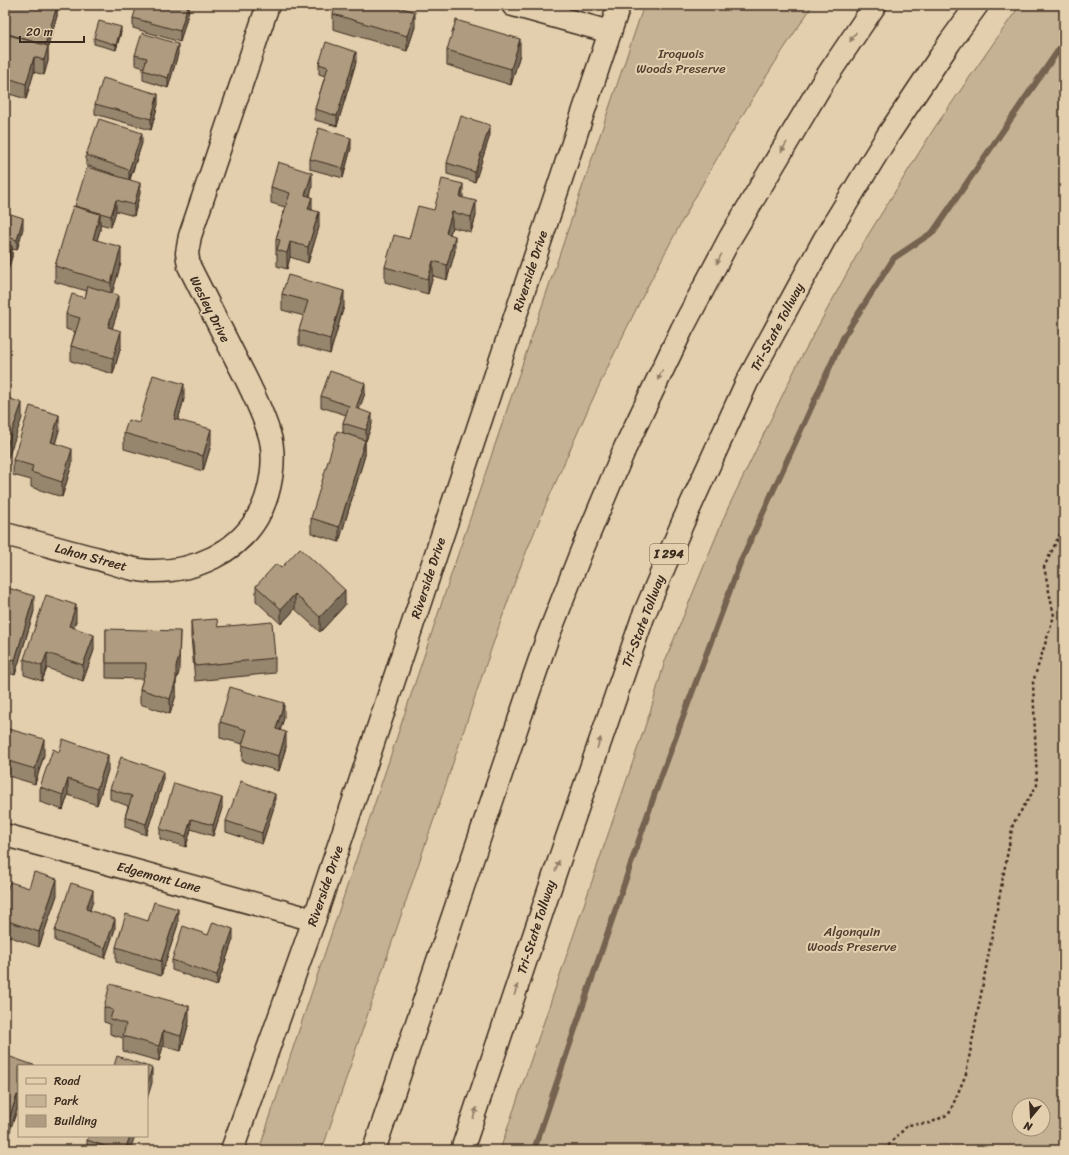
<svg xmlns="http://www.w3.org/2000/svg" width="1069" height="1155" font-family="Sriracha,sans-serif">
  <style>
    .green { fill: #c5b193; stroke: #806e58; fill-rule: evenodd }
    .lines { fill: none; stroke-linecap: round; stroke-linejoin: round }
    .stream { stroke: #74624f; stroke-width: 6 }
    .street-casing { stroke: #3b2a1e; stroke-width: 25 }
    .secondary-casing { stroke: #3b2a1e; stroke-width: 25 }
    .highway-casing { stroke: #3b2a1e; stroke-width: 25 }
    .path { stroke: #3b2a1e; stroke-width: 2.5; stroke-dasharray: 3 3; stroke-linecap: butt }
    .street { stroke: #e3cfad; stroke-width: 22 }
    .secondary { stroke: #e3cfad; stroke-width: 22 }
    .highway { stroke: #e3cfad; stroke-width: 22 }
    .wall { fill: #96866e; stroke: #3b2a1e }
    .shaded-wall { fill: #7a6d5a; stroke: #3b2a1e }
    .building { fill: #af9c80; stroke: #3b2a1e }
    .oneway { fill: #8f7c66 }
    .labels { text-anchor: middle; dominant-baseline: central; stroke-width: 4; stroke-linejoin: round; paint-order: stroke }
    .shield { fill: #e3cfad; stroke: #6d5c49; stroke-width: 1 }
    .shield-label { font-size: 12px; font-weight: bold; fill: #3b2a1e }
    .park-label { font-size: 13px; fill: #503e30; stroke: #e3cfad }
    .street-label { font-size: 13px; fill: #3b2a1e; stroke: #e3cfad }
  </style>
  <rect width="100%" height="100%" fill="#e3cfad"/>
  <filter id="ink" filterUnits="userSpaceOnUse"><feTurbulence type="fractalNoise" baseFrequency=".025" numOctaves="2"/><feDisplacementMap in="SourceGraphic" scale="8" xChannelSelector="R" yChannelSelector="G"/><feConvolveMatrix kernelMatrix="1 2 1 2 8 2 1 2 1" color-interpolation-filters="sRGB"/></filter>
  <g filter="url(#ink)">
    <g class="green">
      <path d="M644,5H813C727,131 654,267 590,405C565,461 540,516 518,573C492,644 469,715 445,787C403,908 363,1029 322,1150H259L455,563Z"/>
      <path d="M1020,5H1064V1150H500L651,709L665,661L727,510L797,365L865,240L935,127ZM1019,1105H1043V1129H1019Z"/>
    </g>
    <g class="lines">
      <path class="stream" d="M534,1150L655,793L740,563L844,336L894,258L933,232L1064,42"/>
      <g class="street-casing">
        <g id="street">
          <path d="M513,5L610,32"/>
          <path d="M5,534C36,542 67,551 99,559C116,564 137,572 155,571C195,571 236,553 257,518C271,495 277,458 269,433C261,408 249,384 237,361C221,329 205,298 189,266L187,253L190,236L268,5"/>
          <path d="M5,835L314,920"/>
        </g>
      </g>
      <g class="secondary-casing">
        <path id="secondary" d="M232,1150L314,920L619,5"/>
      </g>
      <g class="highway-casing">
        <g id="highway">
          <path d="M374,1150L527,697L547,639L580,555L625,448L682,329L730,238L823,82L875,5"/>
          <path d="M462,1150L558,864L643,617L683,522L747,382L824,240L888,135L950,42L977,5"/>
        </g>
      </g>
      <path class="path" d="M884,1150L908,1125L930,1123L949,1114L966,1074L1013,824L1037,785L1033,682L1054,616L1044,567L1064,526"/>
      <use href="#street" class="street"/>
      <use href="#secondary" class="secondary"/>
      <use href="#highway" class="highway"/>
    </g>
    <g class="wall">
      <path d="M20,5H60L59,9L57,8V16L48,46V61L44,75L34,72L26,99L6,93L5,105V7L19,6Z"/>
      <path d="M117,5H131L130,9Z"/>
      <path d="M189,5V10L180,42L133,28V18Z"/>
      <path d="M394,5L415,27L407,51L333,29V14Z"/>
      <path d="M121,32L116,50L94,44V38Z"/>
      <path d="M447,50L520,54L511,85L447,65Z"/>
      <path d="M178,54L168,88L143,80V70L144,68L135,65V55Z"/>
      <path d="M356,62L337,126L315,120V109L325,76L319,74V64Z"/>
      <path d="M95,104H158L151,130L95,114Z"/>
      <path d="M490,135L475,182L447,174V163Z"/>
      <path d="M142,143L130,180L140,193L134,216L116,211L111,227L100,224V230L97,240L121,263L112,293L118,310L112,328L121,346L113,374L71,361V346L75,332L66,329V314L85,298L87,291L55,282V266L75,206L116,175L86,165V155Z"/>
      <path d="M351,148L343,178L310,169V159Z"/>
      <path d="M271,187L312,188L310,196L312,210L319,227L308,263L290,257L287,269L277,266V254H276V239L285,207L271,203Z"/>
      <path d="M463,198L476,216L471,232L452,227L450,234L455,251L447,280L433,276L428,294L385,282V267L434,210Z"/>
      <path d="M5,212L23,228L17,250L12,249V257L5,278Z"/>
      <path d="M282,294L344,306L330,354L299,345V330L304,316L282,310Z"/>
      <path d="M365,393L359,409L372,424L366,441L365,440V455L339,542L311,533V518L352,436L343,433V423L346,415L321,407V396Z"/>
      <path d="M184,399L178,420L211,445L203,471L124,449V433L139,423Z"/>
      <path d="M59,430L55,444L72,464L62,497L31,487V480L13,475V460Z"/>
      <path d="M281,568L345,605L320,632L295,609L281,624L256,601V586Z"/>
      <path d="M5,587L34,611L15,675L5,672Z"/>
      <path d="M76,621L73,627L94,650L83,681L47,668L42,681L24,675V659Z"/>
      <path d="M191,621L218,627L275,658V673L195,681L191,637Z"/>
      <path d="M106,629L179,672L176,681V695L170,714L140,704V689L143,679L106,678Z"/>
      <path d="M284,718L280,730L286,747L279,771L242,761L243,744L220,738V722Z"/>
      <path d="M5,728L44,755L35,784L5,775Z"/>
      <path d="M59,752L108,770L97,805L68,795L63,810L40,802V787Z"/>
      <path d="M163,782L146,835L125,827V817L128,806L110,799V789Z"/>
      <path d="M275,804L262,844L226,832V821Z"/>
      <path d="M222,808L213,836L191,829L186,847L160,839V829Z"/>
      <path d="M29,888L57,895L39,947L5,935V895Z"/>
      <path d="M93,901L90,910L115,929L105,958L55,941V931Z"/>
      <path d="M148,921L178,924L161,976L116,962V947Z"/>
      <path d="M208,935L233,939L217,986L172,970V960Z"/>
      <path d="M104,1007L189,1022L181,1051L163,1046L159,1061L123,1051V1038L110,1034V1024L104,1022Z"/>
      <path d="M5,1055L19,1066V1111L17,1110L7,1139H5Z"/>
      <path d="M87,1140L130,1150H87Z"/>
    </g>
    <g class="shaded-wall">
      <path d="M188,5H189V10L180,42V31Z"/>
      <path d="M57,6V16L48,46V61L44,75V60L45,45Z"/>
      <path d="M415,12V27L407,51V36Z"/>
      <path d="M121,27V32L116,50V45Z"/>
      <path d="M520,39V54L511,85V69Z"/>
      <path d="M178,44V54L168,88V78Z"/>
      <path d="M356,52V62L337,126V116Z"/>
      <path d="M34,57V72L26,99V84Z"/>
      <path d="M6,92V103L5,105V94Z"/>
      <path d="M158,94V104L151,130V119Z"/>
      <path d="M490,125V135L475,182V172Z"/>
      <path d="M142,133V143L129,180V170Z"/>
      <path d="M351,138V148L343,178V168Z"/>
      <path d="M312,173V188L305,210V195Z"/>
      <path d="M140,183V193L134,216V205Z"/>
      <path d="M463,184V200L460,197Z"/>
      <path d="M312,197V212L308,209Z"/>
      <path d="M116,200V211L111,227V216Z"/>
      <path d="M476,201V216L471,232V217Z"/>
      <path d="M319,212V227L308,263V247Z"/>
      <path d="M452,212V227L446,249V233Z"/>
      <path d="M100,214V230L93,254V239Z"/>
      <path d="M23,218V228L17,250V240Z"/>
      <path d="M455,236V251L447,280V265Z"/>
      <path d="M290,242V257L287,269V253Z"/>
      <path d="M12,246V257L5,278V268Z"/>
      <path d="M121,247V263L111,298V283Z"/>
      <path d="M433,261V276L428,294V279Z"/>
      <path d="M344,291V306L330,354V339Z"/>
      <path d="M118,295V310L108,342V327Z"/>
      <path d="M121,331V346L113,374V358Z"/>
      <path d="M365,383V393L356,419V408Z"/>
      <path d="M184,384V399L174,434V419Z"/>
      <path d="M22,403V418L5,467V451Z"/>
      <path d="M372,414V424L366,441V430Z"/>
      <path d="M59,415V430L51,458V442Z"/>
      <path d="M211,429V445L203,471V456Z"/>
      <path d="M365,440V455L339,542V527Z"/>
      <path d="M72,449V464L62,497V482Z"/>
      <path d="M345,590V605L320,632V617Z"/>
      <path d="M295,594V609L281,624V609Z"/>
      <path d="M34,596V611L15,675V660Z"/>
      <path d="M76,605V621L69,641V626Z"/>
      <path d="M180,631L179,672L176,681V695L170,714V699L176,666Z"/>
      <path d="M94,635V650L83,681V665Z"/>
      <path d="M47,653V668L42,681V666Z"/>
      <path d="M284,703V718L276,744V729Z"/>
      <path d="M286,732V747L279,771V756Z"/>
      <path d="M44,739V755L35,784V769Z"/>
      <path d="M108,755V770L97,805V789Z"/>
      <path d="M163,771V782L146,835V824Z"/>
      <path d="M68,779V795L63,810V795Z"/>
      <path d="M275,794V804L262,844V833Z"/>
      <path d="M222,798V808L213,836V825Z"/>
      <path d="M191,819V829L186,847V836Z"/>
      <path d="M57,879V895L39,947V932Z"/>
      <path d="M93,890V901L86,920V909Z"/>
      <path d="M178,909V924L161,976V961Z"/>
      <path d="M115,919V929L105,958V948Z"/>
      <path d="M233,929V939L217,986V975Z"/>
      <path d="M189,1006V1022L181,1051V1036Z"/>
      <path d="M163,1031V1046L159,1061V1046Z"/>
      <path d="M152,1068V1083L147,1099V1084Z"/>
      <path d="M17,1095V1110L7,1139V1124Z"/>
      <path d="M130,1136H135L130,1150H125Z"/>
    </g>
    <g class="building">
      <path d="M6,5H14L19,6L20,5H54L57,6L45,45L5,33V7Z"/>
      <path d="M137,5H188L180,31L133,18Z"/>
      <path d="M336,5H393L415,12L407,36L333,14Z"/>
      <path d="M456,20L520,39L511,69L447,50Z"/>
      <path d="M99,21L121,27L116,45L94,38Z"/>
      <path d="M142,33L178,44L168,78L143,70L147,58L135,55Z"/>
      <path d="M5,34L48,46L44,60L34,57L26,84L5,77Z"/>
      <path d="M326,42L356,52L337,116L315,109L328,67L319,64Z"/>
      <path d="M103,78L158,94L151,119L95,104Z"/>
      <path d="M461,116L490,125L475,172L447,163Z"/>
      <path d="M99,119L142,133L129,170L86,155Z"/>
      <path d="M319,128L351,138L343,168L310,159Z"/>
      <path d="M278,162L312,173L305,195L312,197L308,209L319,212L308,247L290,242L287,253L277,250L280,240L276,239L290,193L271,187Z"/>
      <path d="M87,167L140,183L134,205L116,200L111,216L75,206Z"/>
      <path d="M442,179L463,184L460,197L476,201L471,217L452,212L446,233L455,236L447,265L433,261L428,279L385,267L394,235L409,239L418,206L434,210Z"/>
      <path d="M73,206L100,214L93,239L121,247L111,283L55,266Z"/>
      <path d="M5,212L23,218L17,240L5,236Z"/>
      <path d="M5,244L12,246L5,268Z"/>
      <path d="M288,275L344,291L330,339L299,330L308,301L282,294Z"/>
      <path d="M88,286L118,295L108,327L121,331L113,358L71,346L80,318L66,314L72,294L85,298Z"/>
      <path d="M330,371L365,383L356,408L372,414L366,430L343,423L349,406L321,396Z"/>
      <path d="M153,375L184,384L174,419L211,429L203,456L124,433L128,420L139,423Z"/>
      <path d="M5,397L22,403L5,451Z"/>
      <path d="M30,406L59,415L51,442L72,449L62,482L31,472L33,466L13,460Z"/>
      <path d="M337,431L365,440L339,527L311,518Z"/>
      <path d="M300,548L345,590L320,617L295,594L281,609L256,586L276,564L281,568Z"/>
      <path d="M5,587L34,596L15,660L5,657Z"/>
      <path d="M46,595L76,605L69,626L94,635L83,665L47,653L42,666L24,659Z"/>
      <path d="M217,619L218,627L272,622L275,658L195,666L191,621Z"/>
      <path d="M106,629L180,631L179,657L176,666V680L170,699L140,689L146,669V663H106Z"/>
      <path d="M230,687L284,703L276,729L286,732L279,756L242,745L247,730L220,722Z"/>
      <path d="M5,728L44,739L35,769L5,760Z"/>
      <path d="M63,739L108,755L97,789L68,779L63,795L40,787L53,749L59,752Z"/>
      <path d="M121,757L163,771L146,824L125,817L132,796L110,789Z"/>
      <path d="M241,781L275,794L262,833L226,821Z"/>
      <path d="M174,783L222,798L213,825L191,819L186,836L160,829Z"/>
      <path d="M34,872L57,879L39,932L5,920V895L10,882L29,888Z"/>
      <path d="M71,883L93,890L86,909L115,919L105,948L55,931Z"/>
      <path d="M154,902L178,909L161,961L116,947L126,914L148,921Z"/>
      <path d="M213,922L233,929L217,975L172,960L183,926L208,935Z"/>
      <path d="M110,984L189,1006L181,1036L163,1031L159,1046L123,1036L126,1024L110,1019L113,1010L104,1007Z"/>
      <path d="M5,1055L36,1066H19V1096L17,1095L7,1124H5Z"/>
      <path d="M117,1056L146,1066H114Z"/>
      <path d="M147,1066L152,1068L147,1084Z"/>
      <path d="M89,1136H130L125,1150H116L87,1140Z"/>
    </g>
    <defs><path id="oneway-solid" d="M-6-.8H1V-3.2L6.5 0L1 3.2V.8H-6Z"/></defs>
    <g class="oneway">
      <use href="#oneway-solid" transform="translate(853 37) rotate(124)"/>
      <use href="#oneway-solid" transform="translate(784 147) rotate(121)"/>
      <use href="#oneway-solid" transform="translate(719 259) rotate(118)"/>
      <use href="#oneway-solid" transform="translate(660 375) rotate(115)"/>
      <use href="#oneway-solid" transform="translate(599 743) rotate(-71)"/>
      <use href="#oneway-solid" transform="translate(557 866) rotate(-71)"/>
      <use href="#oneway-solid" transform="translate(516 990) rotate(-72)"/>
      <use href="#oneway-solid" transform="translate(475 1113) rotate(-71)"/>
    </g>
  </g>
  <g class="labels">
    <rect class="shield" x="650" y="544" width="38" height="20" rx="3"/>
    <g class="shield-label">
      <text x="669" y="554">I 294</text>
    </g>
    <g class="park-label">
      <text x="681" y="53">Iroquois<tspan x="681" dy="15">Woods Preserve</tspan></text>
      <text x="852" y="931">Algonquin<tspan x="852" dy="15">Woods Preserve</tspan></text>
    </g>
    <g class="street-label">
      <text transform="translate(530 271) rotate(-72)">Riverside Drive</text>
      <text transform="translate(210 309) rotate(63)">Wesley Drive</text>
      <text transform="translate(777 327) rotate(-62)">Tri-State Tollway</text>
      <text transform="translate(91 557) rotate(15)">Lahon Street</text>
      <text transform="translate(428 578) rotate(-72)">Riverside Drive</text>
      <text transform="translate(643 621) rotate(-69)">Tri-State Tollway</text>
      <text transform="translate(159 877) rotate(15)">Edgemont Lane</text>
      <text transform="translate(325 886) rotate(-71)">Riverside Drive</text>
      <text transform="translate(536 927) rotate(-72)">Tri-State Tollway</text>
    </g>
  </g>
  <rect width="1069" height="1155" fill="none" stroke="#e3cfad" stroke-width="20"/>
  <rect x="10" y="10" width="1049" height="1135" fill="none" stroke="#3b2a1e" stroke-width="1.5" filter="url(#ink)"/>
  <rect x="18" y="1065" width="130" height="72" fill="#e3cfad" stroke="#a08d74"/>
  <rect x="26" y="1078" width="20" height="6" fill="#e3cfad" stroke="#a08d74"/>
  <text x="54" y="1085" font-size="12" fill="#3b2a1e">Road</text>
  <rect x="26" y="1095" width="20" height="12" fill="#c5b193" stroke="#a08d74"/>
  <text x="54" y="1105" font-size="12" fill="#3b2a1e">Park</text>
  <rect x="26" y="1115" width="20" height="12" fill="#af9c80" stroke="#a08d74"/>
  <text x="54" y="1125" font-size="12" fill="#3b2a1e">Building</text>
  <g transform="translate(1031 1117) rotate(198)"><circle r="19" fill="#e3cfad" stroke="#a08d74"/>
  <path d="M0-3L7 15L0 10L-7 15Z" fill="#3b2a1e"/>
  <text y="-6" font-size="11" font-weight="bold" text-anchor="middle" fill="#3b2a1e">N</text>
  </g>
  <path d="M20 36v6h64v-6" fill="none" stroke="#3b2a1e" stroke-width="2"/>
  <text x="26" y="36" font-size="12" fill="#3b2a1e" stroke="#e3cfad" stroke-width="3" paint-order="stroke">20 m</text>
</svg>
